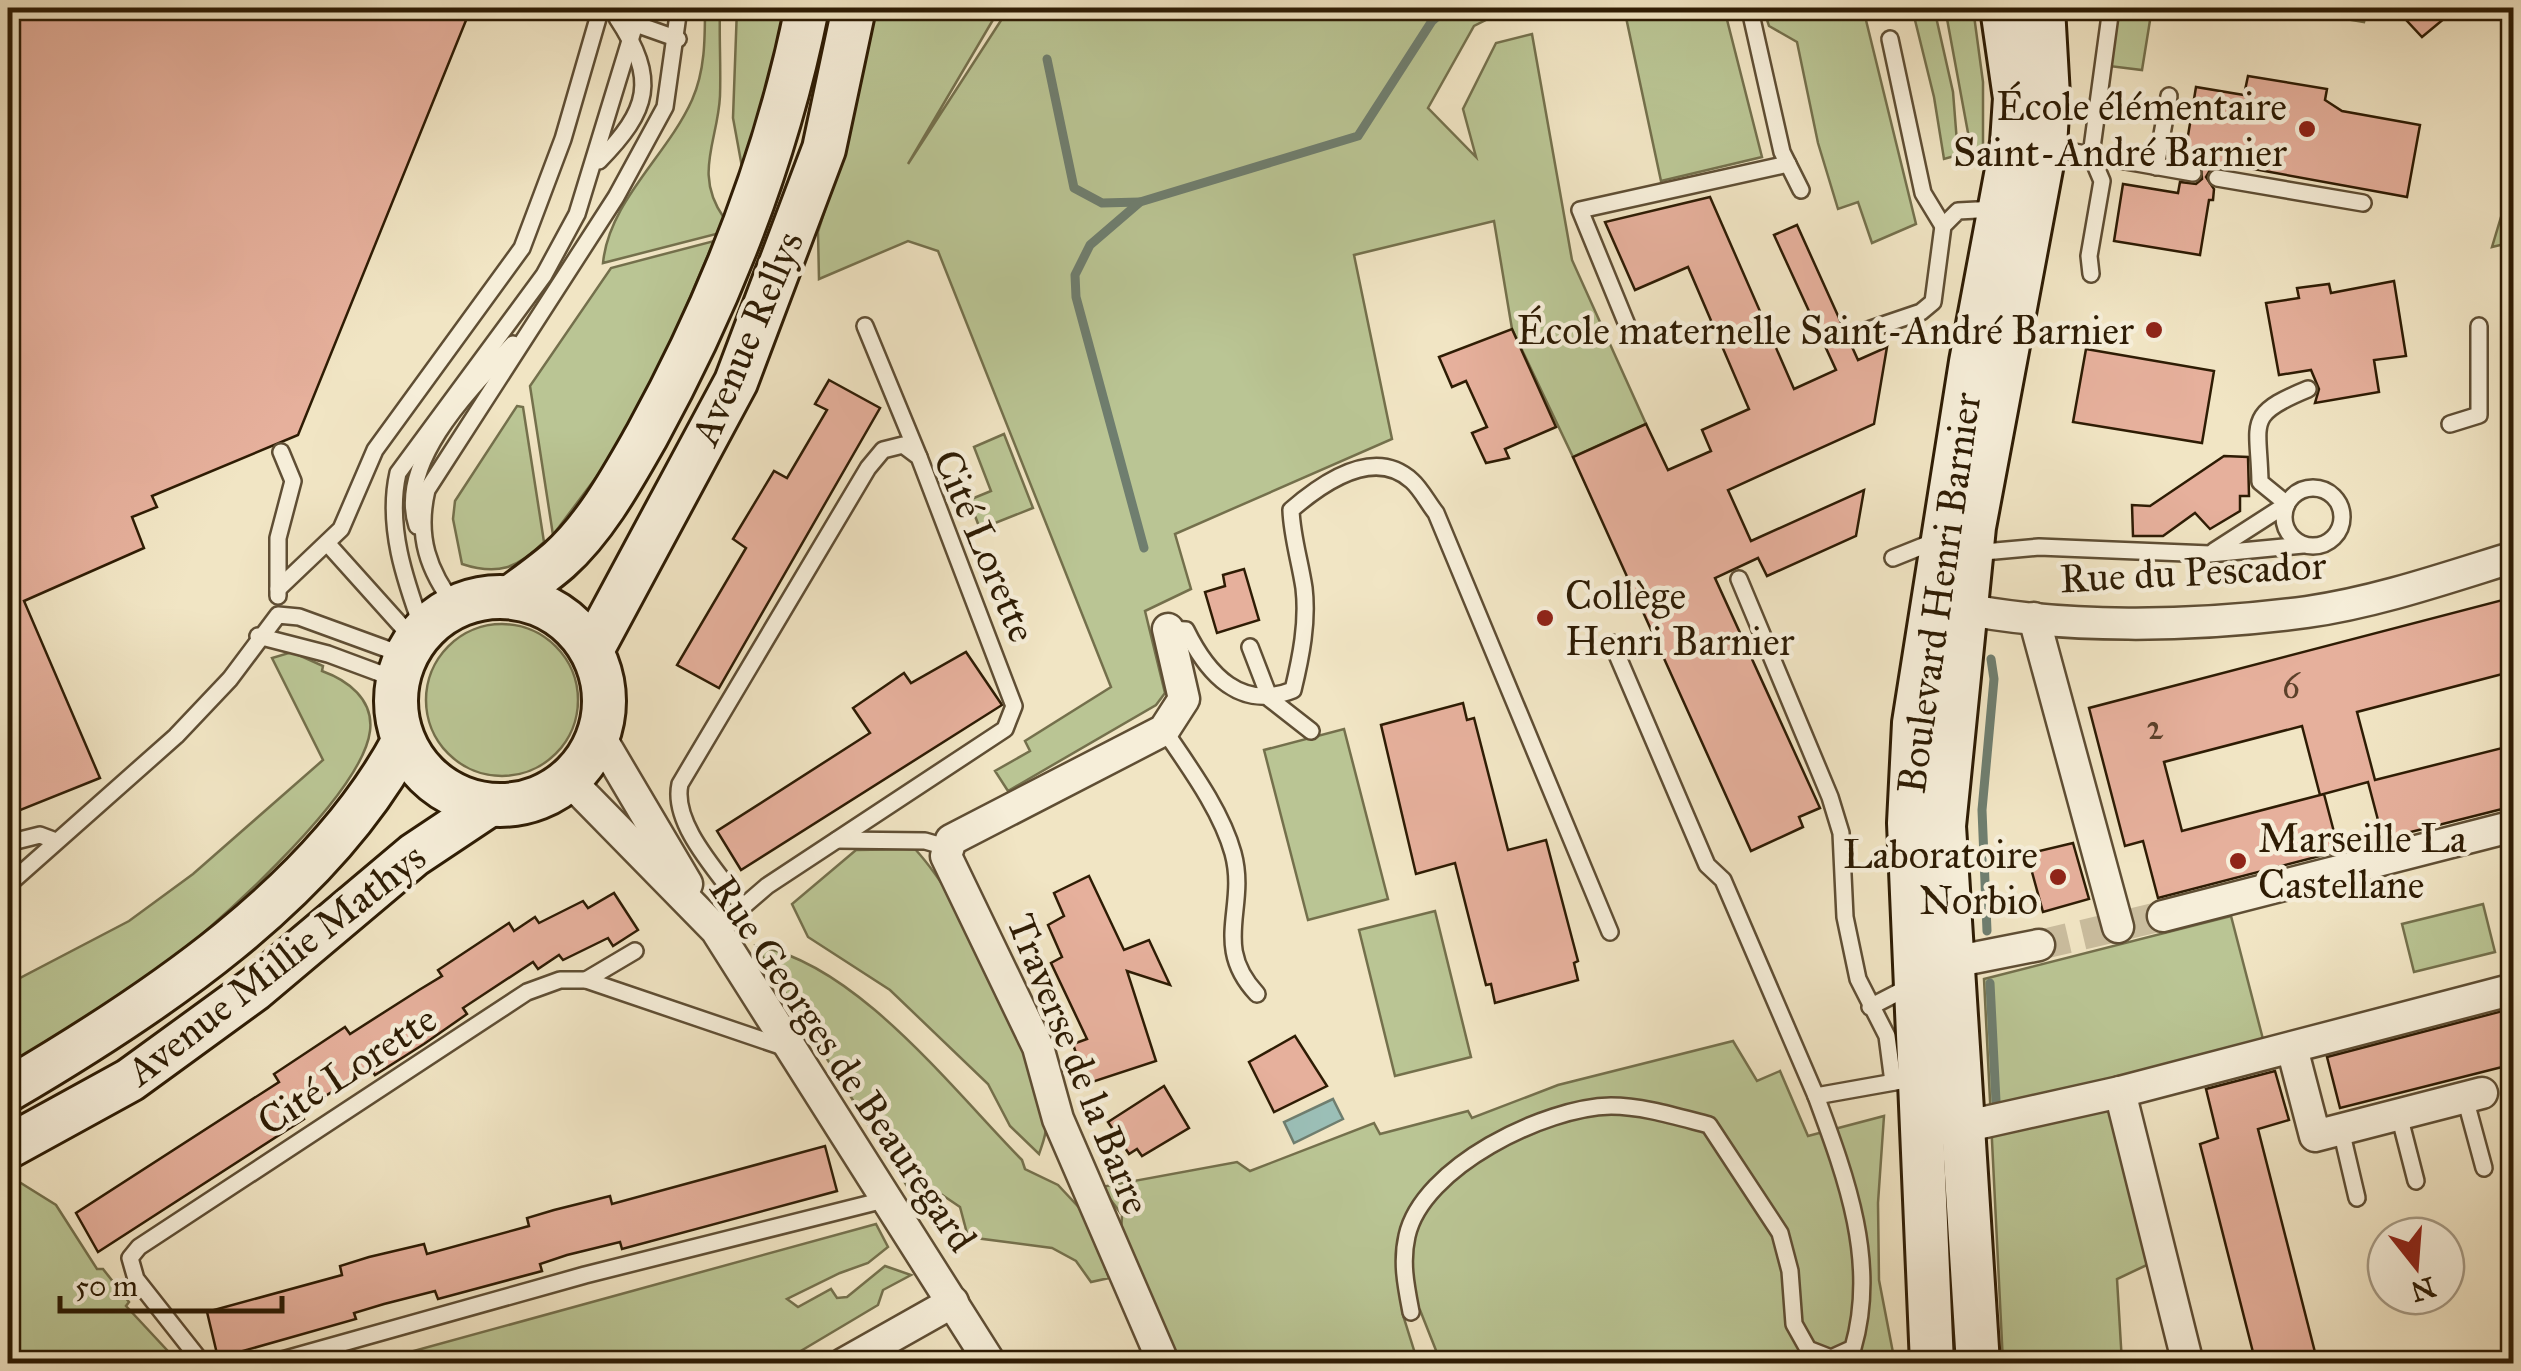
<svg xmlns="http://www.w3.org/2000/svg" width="2521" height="1371" font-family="'IM FELL Great Primer',serif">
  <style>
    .green { fill: #bac594; stroke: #74704c; stroke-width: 2.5 }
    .water { fill: #9bbfb7; stroke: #6f7e6f; stroke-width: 2.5 }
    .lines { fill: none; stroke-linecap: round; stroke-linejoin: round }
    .stream { stroke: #6f7e6f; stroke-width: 9 }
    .building { fill: #e6b09c; stroke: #2e1c04; stroke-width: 2.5 }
    .street-tunnel { stroke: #cabd9e; stroke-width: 30; stroke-dasharray: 30 15; stroke-linecap: butt }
    .lane-casing { stroke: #5f4e34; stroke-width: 20 }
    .street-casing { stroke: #5f4e34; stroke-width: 35 }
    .secondary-casing { stroke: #2e1c04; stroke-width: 48 }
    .lane { stroke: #f6eed9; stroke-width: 15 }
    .street { stroke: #f6eed9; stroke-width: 30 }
    .secondary { stroke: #f6eed9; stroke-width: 42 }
    .poi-dot { fill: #8f2418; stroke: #f6eed9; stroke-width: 4 }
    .labels { text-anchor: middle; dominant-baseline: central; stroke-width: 9; stroke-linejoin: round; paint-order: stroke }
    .number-label { font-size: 35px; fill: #5c412a }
    .poi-label { font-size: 40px; fill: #2e1c04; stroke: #f6eed9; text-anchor: end }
    .street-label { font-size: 40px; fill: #2e1c04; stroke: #f6eed9 }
  </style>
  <rect width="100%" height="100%" fill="#f1e5c4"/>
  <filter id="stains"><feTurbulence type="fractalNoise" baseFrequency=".002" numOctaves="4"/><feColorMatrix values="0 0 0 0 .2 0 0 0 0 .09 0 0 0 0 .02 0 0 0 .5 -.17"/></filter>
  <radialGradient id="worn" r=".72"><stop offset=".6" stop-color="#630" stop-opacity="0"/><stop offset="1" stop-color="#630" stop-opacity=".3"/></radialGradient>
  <g class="green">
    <path d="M705,8H720C719,37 721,66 720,96C718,141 693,174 724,218L720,233L603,263C609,201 667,156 692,100C705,71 705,39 705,8Z"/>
    <path d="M737,8H786L744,178L733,118Z"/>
    <path d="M875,8H1000L908,164L1009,8H1510L1474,26L1428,108L1476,157L1463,109L1496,43L1532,34L1572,260L1646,424L1573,457L1512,329L1494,221L1354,255L1392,439L1175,534L1191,589L1145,611L1165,693L1156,705L1008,791L995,771L1030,751L1025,741L1111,687L938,251L908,241L819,279L818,232L845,146Z"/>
    <path d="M1624,8H1724L1762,157L1661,181Z"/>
    <path d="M1763,8H1863L1916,224L1872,243L1858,202L1838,209L1818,143L1797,42L1769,26Z"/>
    <path d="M1912,8H1934L1953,92L1958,155L1944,159L1934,97Z"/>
    <path d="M1945,8H1973L1983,82V157L1973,160Z"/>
    <path d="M2120,8H2152L2142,70L2109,66Z"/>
    <path d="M2280,8H2364L2367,11L2364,22Z"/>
    <path d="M2513,177V242L2492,247Z"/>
    <path d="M714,241L636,424L553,535L530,386L611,268Z"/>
    <path d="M517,406L523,407L544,542C518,568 498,576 462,564L453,519L455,501Z"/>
    <path d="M1004,434L1033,508L980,529L969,500L991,491L974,447Z"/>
    <circle cx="502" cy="700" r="76"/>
    <path d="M292,652L323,666L322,671C347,680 374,699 370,731C362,797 204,937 149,977C104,1010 56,1038 8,1066V965L16,980L129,921L193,874L323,760L272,658Z"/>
    <path d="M1344,729L1388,899L1308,920L1264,750Z"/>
    <path d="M915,849C967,906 1035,1048 1046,1124C1047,1134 1042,1145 1039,1154L1010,1126L988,1084L890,990L808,937L792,904L856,850Z"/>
    <path d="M2483,904L2495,952L2414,972L2402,924Z"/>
    <path d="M1435,911L1471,1057L1395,1076L1359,930Z"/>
    <path d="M2231,916L2264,1043L2106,1085L2149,1264L2117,1279L2122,1363H2003L1984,979Z"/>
    <path d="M756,946C855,962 953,1090 1022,1160L1025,1169L1058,1185L1086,1215L1109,1278L1091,1282L1076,1261L1052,1248L968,1237L960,1207L932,1188L910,1191Z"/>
    <path d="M1733,1041L1757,1081L1780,1071L1808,1136L1884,1116L1878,1203L1879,1280L1895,1363H1441L1420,1310L1403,1315L1418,1363H1174L1121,1235L1122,1215L1101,1187L1237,1162L1250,1171L1374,1123L1380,1134L1468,1111L1472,1118L1558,1085Z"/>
    <path d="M8,1175L56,1205L97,1269H103L129,1302L126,1306L179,1363H8Z"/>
    <path d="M876,1224L888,1247L868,1263L840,1273L787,1299L798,1307L831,1289L837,1298L847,1297L885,1266L911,1275L883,1290L878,1305L789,1358L791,1363H370Z"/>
  </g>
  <path class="water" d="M1333,1099L1343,1119L1294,1143L1284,1122Z"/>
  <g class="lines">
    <g class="stream">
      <path d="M1047,59L1074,188L1102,203L1140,202"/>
      <path d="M1144,548L1076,297L1075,275L1090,245L1140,202L1358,136L1432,21L1447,8"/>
      <path d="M1987,931L1982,810L1994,679L1991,659"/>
      <path d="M1990,983L1996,1101"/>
    </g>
  </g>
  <g class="building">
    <path d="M8,8H471L298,435L152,496L157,507L132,517L144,548L24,601L100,778L8,815Z"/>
    <path d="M2395,8H2457L2422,37Z"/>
    <path d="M2248,76L2327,89L2325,100L2342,111L2420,125L2407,197L2215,162L2206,177L2214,189L2213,200H2209L2200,255L2114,241L2123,184L2178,193L2180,182L2196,184L2202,179L2201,165L2184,160L2196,87L2244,95Z"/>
    <path d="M1710,197L1794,389L1836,370L1774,235L1797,225L1858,360L1887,347L1874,424L1728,490L1751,541L1864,490L1856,536L1767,576L1758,558L1715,578L1820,808L1799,817L1803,827L1751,851L1573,457L1646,424L1668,470L1711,451L1702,430L1749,409L1688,267L1635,290L1605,222Z"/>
    <path d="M2394,281L2406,356L2374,360L2379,392L2315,403L2319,389L2311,370L2279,375L2266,303L2299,298L2297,288L2329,284L2331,293Z"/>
    <path d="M1512,329L1556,427L1505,449L1509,458L1486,463L1472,433L1487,427L1466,381L1452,387L1439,357Z"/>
    <path d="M2086,349L2214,371L2202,443L2073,422Z"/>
    <path d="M829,380L880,408L719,688L677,665L746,548L733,539L774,471L787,478L827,410L815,404Z"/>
    <path d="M2224,456L2248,457L2249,496H2240V511L2210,529L2195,513L2163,536H2133L2132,505L2150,506Z"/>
    <path d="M1244,569L1259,620L1217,633L1205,592L1225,586L1223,575Z"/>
    <path d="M2514,597V671L2357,712L2375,780L2514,745V806L2383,839L2368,782L2320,795L2302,726L2164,762L2182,831L2324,794L2339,851L2158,898L2143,841L2125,846L2089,708Z"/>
    <path d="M966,652L1002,705L741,870L717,831L870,733L853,708L904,673L911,683Z"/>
    <path d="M1463,703L1467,720L1474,718L1508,850L1546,840L1578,961L1574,963L1578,980L1495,1003L1491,984L1486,985L1455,863L1416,874L1381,725Z"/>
    <path d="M2073,843L2089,899L2043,912L2027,854Z"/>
    <path d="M1089,876L1124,950L1149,940L1170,985L1127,971L1156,1061L1086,1084L1073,1044L1087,1039L1051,963L1062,957L1048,925L1064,916L1054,893Z"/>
    <path d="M614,893L638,930L613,946L608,938L563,960L559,955L538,969L533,962L463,1008L467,1014L424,1044L375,1075L370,1068L300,1112L304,1119L98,1252L76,1213L279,1082L274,1074L345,1027L350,1034L419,990L442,976L438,970L509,923L514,931L535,917L539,923L583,901L588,908Z"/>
    <path d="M2514,1008V1064L2340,1108L2327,1057Z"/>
    <path d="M1295,1036L1327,1086L1274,1112L1249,1062Z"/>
    <path d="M2275,1071L2289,1120L2258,1129L2318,1364H2256L2200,1144L2218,1138L2206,1089Z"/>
    <path d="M1164,1086L1189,1128L1142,1156L1137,1149L1129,1154L1108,1122Z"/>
    <path d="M825,1146L837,1191L622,1249L620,1242L567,1255L540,1264L542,1271L438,1299L435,1291L384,1304L354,1313L356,1319L218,1358L207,1312L342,1275L340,1266L369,1257L424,1244L427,1254L529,1226L527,1218L554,1210L610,1196L612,1204Z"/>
  </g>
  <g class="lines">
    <path class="street-tunnel" d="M2039,945L2163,916"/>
    <g class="lane-casing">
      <g id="lane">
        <path d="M1752,19L1782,152L1801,190"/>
        <path d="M630,22L678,39"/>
        <path d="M1890,39L1923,193L1943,226"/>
        <path d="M2046,147L2193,173"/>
        <path d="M599,161C649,110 658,80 617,18"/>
        <path d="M2156,167L2169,96"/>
        <path d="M2217,178L2363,203"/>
        <path d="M2091,274L2089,256L2102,181L2091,155L2111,8"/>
        <path d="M865,326L919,457"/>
        <path d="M1862,332L1921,312L1933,302L1943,226L1958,211L1996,209"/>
        <path d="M1632,337L1580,210L1788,164"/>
        <path d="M2450,424L2479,415V326"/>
        <circle cx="2313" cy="517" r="29"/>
        <path d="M417,526C396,462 471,388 513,344"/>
        <path d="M327,543L415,641"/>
        <path d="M2214,551L2287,504L2260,482C2259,422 2244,415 2308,389"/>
        <path d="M1973,553L2039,547L2210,554L2303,545"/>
        <path d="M1893,558L1938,540"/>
        <path d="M1739,579L1830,797L1841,833L1845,917L1858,979L1887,1036L1893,1082"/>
        <path d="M278,589L341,529L375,450L522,248L563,139L601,8"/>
        <path d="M278,596V538L293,481L281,452"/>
        <path d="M456,607C428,571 416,536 427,490L616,197L665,107L679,8"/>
        <path d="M1168,629L1186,630C1208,675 1241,711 1293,690C1301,657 1308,622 1304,588C1300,561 1292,537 1291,510C1321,484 1374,446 1412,481C1421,489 1428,503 1436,513L1610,932"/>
        <path d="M423,630C405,580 386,526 398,473L544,275L577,214L640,8"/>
        <path d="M258,636L328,654L398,680"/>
        <path d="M1612,643L1707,865L1723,880L1816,1096"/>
        <path d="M1250,647L1270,699L1311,731"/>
        <path d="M1164,730C1189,767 1221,810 1233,853C1248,908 1211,945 1257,994"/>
        <path d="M837,840L925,841L946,847"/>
        <path d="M8,843L40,835L56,841"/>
        <path d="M8,885L176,736L230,679L278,615L299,617L406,656"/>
        <path d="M716,930L767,886L1005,729L1014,706L919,457L903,445L883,450L868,468L680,784C671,825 721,875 743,907"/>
        <path d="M586,980L635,951"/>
        <path d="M1870,1007L1901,991L1907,982"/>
        <path d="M2465,1098L2484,1168"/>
        <path d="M2399,1115L2416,1181"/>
        <path d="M2341,1130L2357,1198"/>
        <path d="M1411,1312C1406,1286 1401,1262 1407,1236C1422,1167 1545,1107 1611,1106C1643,1106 1678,1117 1709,1125L1780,1233L1790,1271L1794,1324L1808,1349L1831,1358L1853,1348C1878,1262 1846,1177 1816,1096L1917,1078"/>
        <path d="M203,1364L136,1279L130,1258L139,1247L527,992L560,980H586L786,1048"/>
        <path d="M268,1364L585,1275L888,1199"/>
      </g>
    </g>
    <g class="street-casing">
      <g id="street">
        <path d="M1950,606C2059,630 2197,627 2307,612C2377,602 2446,578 2514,557"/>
        <path d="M2034,618L2118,927"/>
        <path d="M599,735L687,884"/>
        <path d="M569,780L716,930L991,1364"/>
        <path d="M2163,916L2514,826"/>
        <path d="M1933,966L2039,945"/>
        <path d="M2292,1048L2315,1136L2482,1093"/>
        <path d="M1963,1127L2120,1092"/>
        <path d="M843,1364L953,1302"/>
        <path d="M1164,1364L1058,1119L1038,1047L946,856L951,840L1164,730L1184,699L1168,629"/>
        <path d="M2188,1364L2120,1092L2514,989"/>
      </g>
    </g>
    <g class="secondary-casing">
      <g id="secondary">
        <circle cx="500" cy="701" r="104"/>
        <path d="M511,597C527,585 544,573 559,560C596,527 623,477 647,435C720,302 777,157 807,8"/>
        <path d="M592,650L736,382L824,149L854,8"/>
        <path d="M8,1090C153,1005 322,893 403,742"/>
        <path d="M8,1147L130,1080L255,989L414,855L489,805"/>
        <path d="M1932,1364L1909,823L1914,723L1971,362L2012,143L2015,98L2002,8"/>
        <path d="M1978,1364L1944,826L1974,527L2045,147L2048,96L2043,8"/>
      </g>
    </g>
    <use href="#lane" class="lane"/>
    <use href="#street" class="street"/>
    <use href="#secondary" class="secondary"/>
  </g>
  <g class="poi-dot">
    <circle cx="2307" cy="129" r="10"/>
    <circle cx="2154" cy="330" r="10"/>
    <circle cx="1545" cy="618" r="10"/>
    <circle cx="2238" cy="861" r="10"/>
    <circle cx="2058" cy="877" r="10"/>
  </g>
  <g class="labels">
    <g class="number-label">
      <text x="2291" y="686">6</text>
      <text x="2155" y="727">2</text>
    </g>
    <g class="poi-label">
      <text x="2287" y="106">École élémentaire<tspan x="2287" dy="46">Saint-André Barnier</tspan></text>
      <text x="2134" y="330">École maternelle Saint-André Barnier</text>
      <text x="1565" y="595" text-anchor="start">Collège<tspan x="1565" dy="46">Henri Barnier</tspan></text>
      <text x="2258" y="838" text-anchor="start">Marseille La<tspan x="2258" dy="46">Castellane</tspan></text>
      <text x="2038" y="854">Laboratoire<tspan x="2038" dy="46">Norbio</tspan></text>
    </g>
    <g class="street-label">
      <text transform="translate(747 338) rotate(-67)">Avenue Rellys</text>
      <text transform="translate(985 546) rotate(67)">Cité Lorette</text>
      <text transform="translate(2193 572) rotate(-3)">Rue du Pescador</text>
      <text transform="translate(1939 593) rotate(-82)">Boulevard Henri Barnier</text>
      <text transform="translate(276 964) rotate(-38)">Avenue Millie Mathys</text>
      <text transform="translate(843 1064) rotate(56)">Rue Georges de Beauregard</text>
      <text transform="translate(1079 1064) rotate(68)">Traverse de la Barre</text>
      <text transform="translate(347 1070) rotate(-33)">Cité Lorette</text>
    </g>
  </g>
  <rect width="2521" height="1371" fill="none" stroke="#f1e5c4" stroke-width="40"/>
  <rect x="10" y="10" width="2501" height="1351" fill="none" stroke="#2e1c04" stroke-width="5"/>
  <rect x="20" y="20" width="2481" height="1331" fill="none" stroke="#2e1c04" stroke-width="2.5"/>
  <g transform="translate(2416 1266) rotate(163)"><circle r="48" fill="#f6eed9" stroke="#a69a84" stroke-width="2.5"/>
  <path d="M0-8L18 38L0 25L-18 38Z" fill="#8f2418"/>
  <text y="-15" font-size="28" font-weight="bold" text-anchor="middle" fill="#2e1c04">N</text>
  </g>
  <path d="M60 1296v15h222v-15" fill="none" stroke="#2e1c04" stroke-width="5"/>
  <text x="75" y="1296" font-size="30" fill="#2e1c04" stroke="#f6eed9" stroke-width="8" paint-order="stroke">50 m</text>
  <rect width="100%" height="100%" filter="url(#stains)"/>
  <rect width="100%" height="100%" fill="url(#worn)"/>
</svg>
